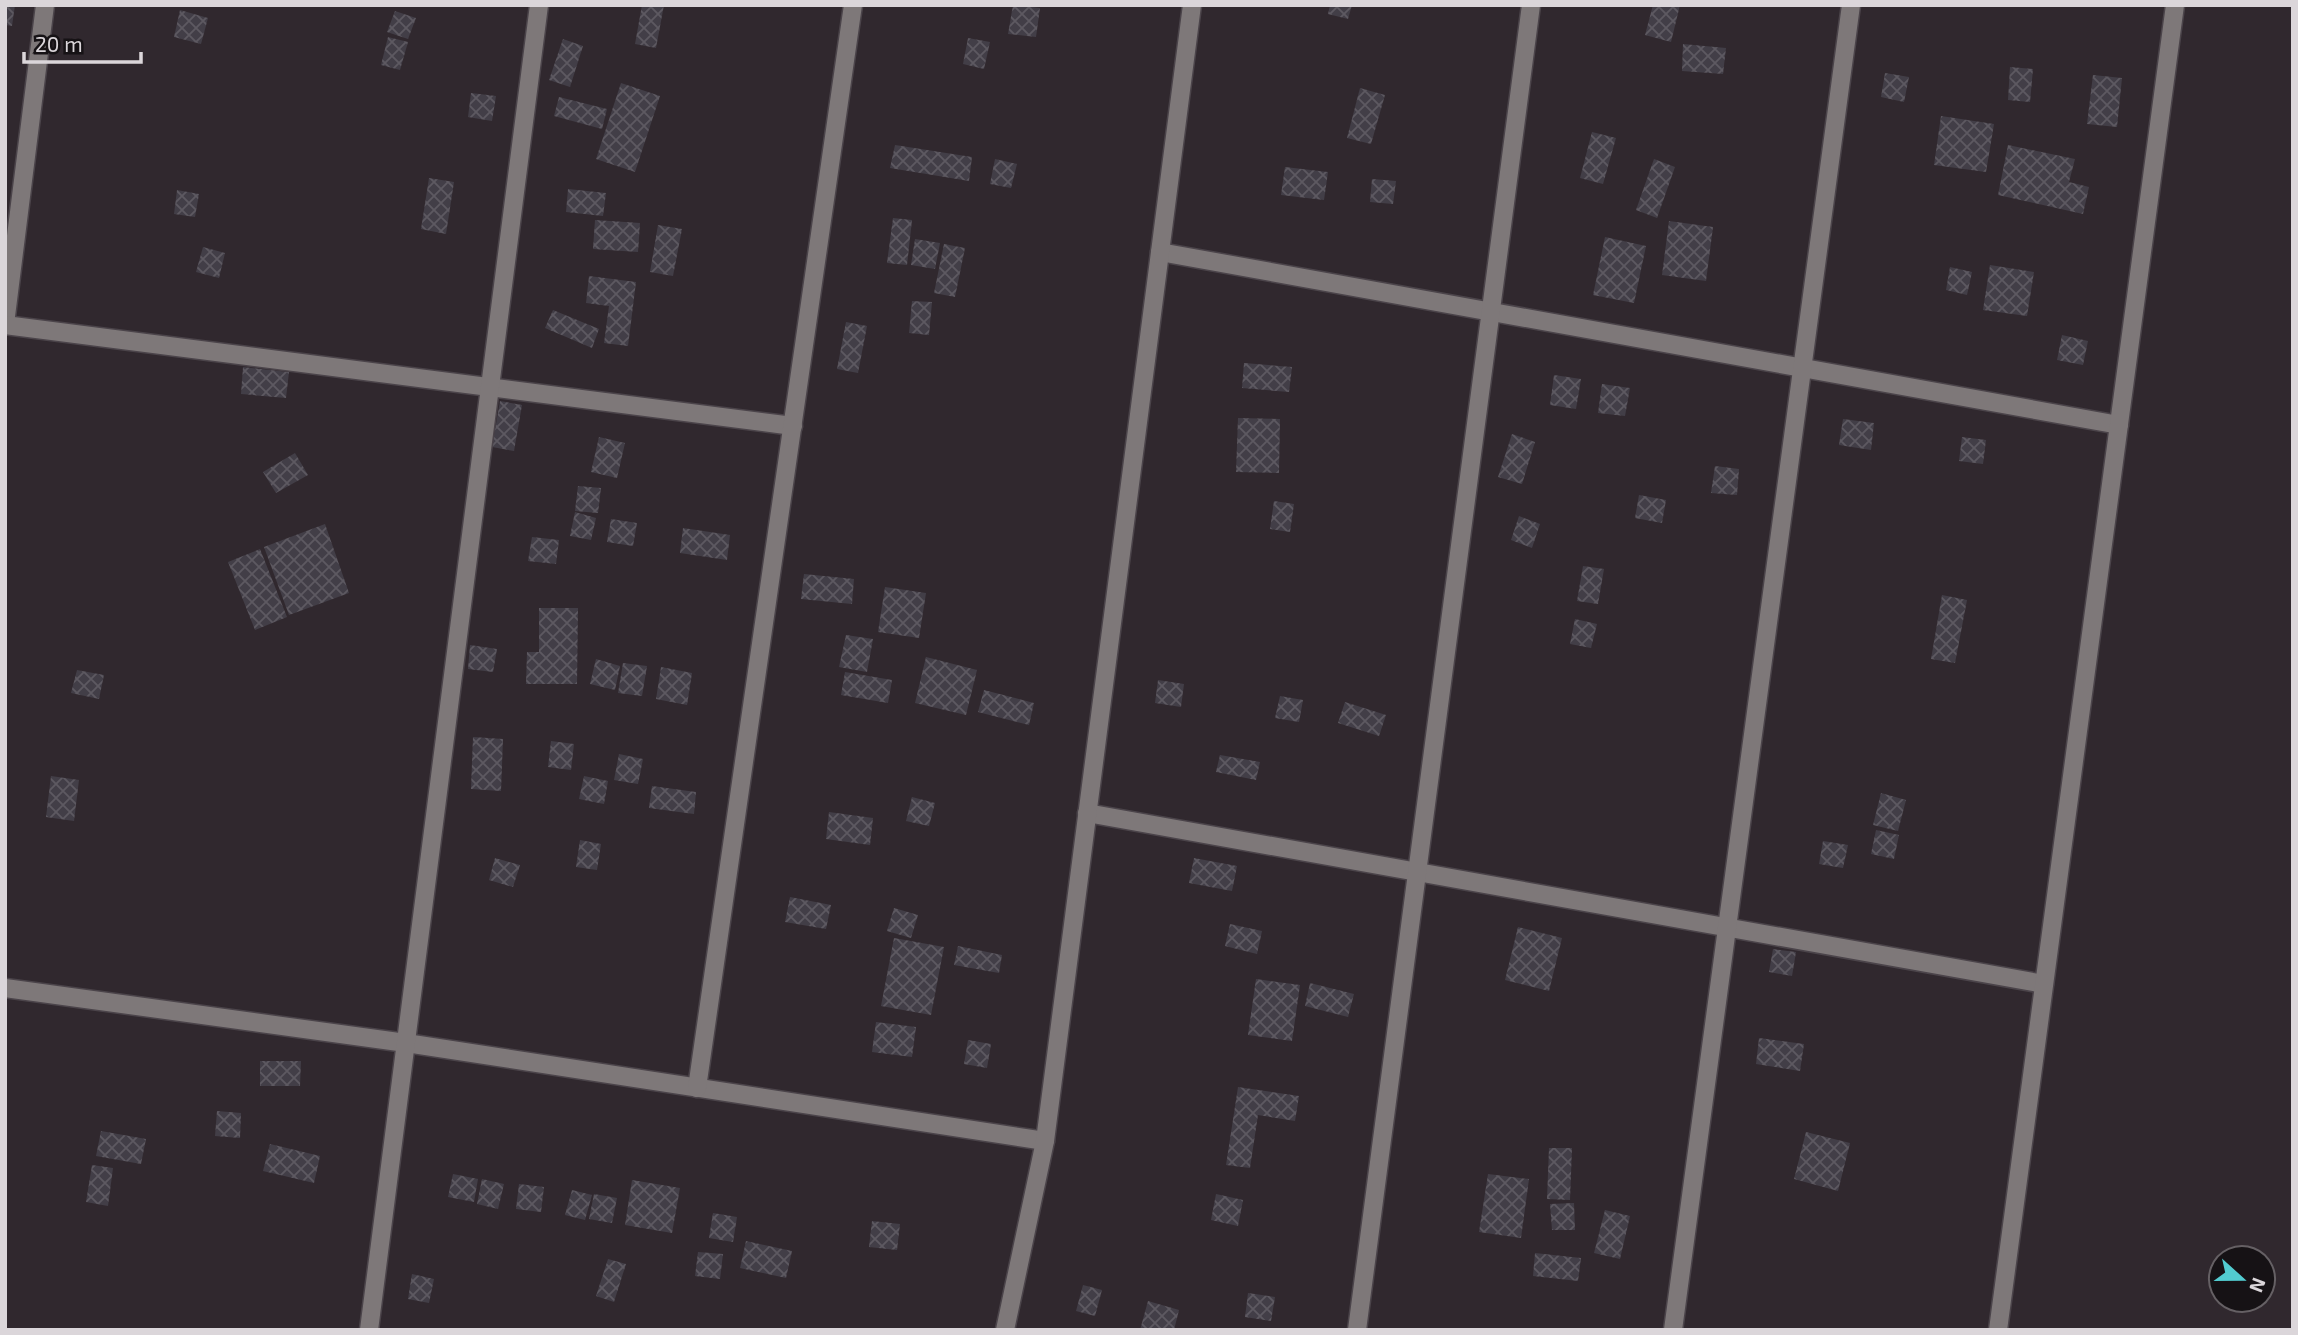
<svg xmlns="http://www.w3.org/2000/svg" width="2298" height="1335" font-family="'Exo 2',sans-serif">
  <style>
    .building { fill: url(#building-cross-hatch) }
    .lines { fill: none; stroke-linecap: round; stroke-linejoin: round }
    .minor-casing { stroke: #4b444a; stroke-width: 21 }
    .minor { stroke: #7e7879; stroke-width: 18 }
  </style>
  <defs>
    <pattern id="building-cross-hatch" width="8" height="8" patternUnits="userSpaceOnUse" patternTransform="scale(1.75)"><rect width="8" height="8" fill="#423e47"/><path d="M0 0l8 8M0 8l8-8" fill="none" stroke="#5d5961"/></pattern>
  </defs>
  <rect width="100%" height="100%" fill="#30282e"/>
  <g class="building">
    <path d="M5,5H15L12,26L5,25Z"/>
    <path d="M642,5H664L656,48L635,44Z"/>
    <path d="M1013,5L1040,8L1036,37L1008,34Z"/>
    <path d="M1330,5H1352L1348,19L1328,14Z"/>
    <path d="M1653,5H1680L1671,42L1645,35Z"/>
    <path d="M180,10L208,18L201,44L174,37Z"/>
    <path d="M395,11L416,18L408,39L387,32Z"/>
    <path d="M388,37L408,42L400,70L381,65Z"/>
    <path d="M968,38L990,42L984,69L963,64Z"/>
    <path d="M563,39L583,46L570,87L549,80Z"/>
    <path d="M1683,44L1726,48L1723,74L1682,71Z"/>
    <path d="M2010,67L2033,69L2030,102L2008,100Z"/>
    <path d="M1885,73L1909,77L1904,102L1881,97Z"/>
    <path d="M2093,75L2122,78L2117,127L2087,124Z"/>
    <path d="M621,83L660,96L635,172L596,159Z"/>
    <path d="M1360,88L1385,95L1371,144L1347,138Z"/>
    <path d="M471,93L496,96L492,121L468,117Z"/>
    <path d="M559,97L607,109L602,129L554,116Z"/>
    <path d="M1941,116L1994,124L1986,172L1934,165Z"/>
    <path d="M1592,132L1616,138L1603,184L1580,178Z"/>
    <path d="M895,145L972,157L969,181L890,168Z"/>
    <path d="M2008,145L2075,159L2069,182L2089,187L2083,214L1998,195Z"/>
    <path d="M995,159L1017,164L1011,188L990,184Z"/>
    <path d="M1654,159L1675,167L1657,218L1636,210Z"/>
    <path d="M1285,167L1328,172L1324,200L1281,195Z"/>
    <path d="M429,178L454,182L446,234L421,229Z"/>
    <path d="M1372,179L1396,181L1393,204L1370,202Z"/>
    <path d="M568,189L606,193L603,216L566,212Z"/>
    <path d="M177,190L199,194L195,217L174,214Z"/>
    <path d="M893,218L912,220L907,265L887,263Z"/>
    <path d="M595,220L640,223L638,252L593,249Z"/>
    <path d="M1669,221L1713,227L1706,281L1662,275Z"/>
    <path d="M658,225L682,229L673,276L650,272Z"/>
    <path d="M1605,237L1646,246L1634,303L1593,295Z"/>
    <path d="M915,239L940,243L935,269L911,265Z"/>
    <path d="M944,244L965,248L955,297L934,293Z"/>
    <path d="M203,247L225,253L219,278L196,272Z"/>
    <path d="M1990,265L2034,272L2027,316L1983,310Z"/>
    <path d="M1950,267L1972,272L1967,295L1946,290Z"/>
    <path d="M589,276L636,282L628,346L604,343L609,306L586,303Z"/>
    <path d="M912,301L932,302L929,335L909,333Z"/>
    <path d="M553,310L599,329L592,348L545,328Z"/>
    <path d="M846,322L867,326L858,373L837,369Z"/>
    <path d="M2062,335L2088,341L2083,365L2057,360Z"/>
    <path d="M1244,363L1292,367L1289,392L1242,388Z"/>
    <path d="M243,367L289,372L286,398L241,394Z"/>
    <path d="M1554,375L1581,379L1576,409L1550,405Z"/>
    <path d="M1602,384L1630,388L1625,416L1598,413Z"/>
    <path d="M500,401L522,405L514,451L492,447Z"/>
    <path d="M1238,418L1280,419L1279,473L1236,472Z"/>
    <path d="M1843,419L1874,423L1871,450L1839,445Z"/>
    <path d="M1512,434L1535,442L1522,484L1498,477Z"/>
    <path d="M599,437L625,443L617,478L591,472Z"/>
    <path d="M1962,437L1986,440L1983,464L1959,461Z"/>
    <path d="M295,453L308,475L276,493L263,472Z"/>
    <path d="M1715,466L1739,469L1737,495L1711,493Z"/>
    <path d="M578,486L601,488L598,513L575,511Z"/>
    <path d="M1639,495L1666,500L1662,523L1635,518Z"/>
    <path d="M1274,501L1294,504L1290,532L1270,529Z"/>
    <path d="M575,512L596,518L591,540L570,536Z"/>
    <path d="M1519,516L1540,524L1532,548L1511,540Z"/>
    <path d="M611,519L637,523L633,546L607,542Z"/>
    <path d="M325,524L349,593L289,615L264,547Z"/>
    <path d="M683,528L730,535L727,560L680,553Z"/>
    <path d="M532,537L559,540L556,564L528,561Z"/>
    <path d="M260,549L287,617L255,630L228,562Z"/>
    <path d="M1583,566L1604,569L1598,604L1577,601Z"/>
    <path d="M804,574L854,579L852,604L801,599Z"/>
    <path d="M885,587L926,593L919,638L878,632Z"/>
    <path d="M1942,595L1967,600L1955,663L1931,659Z"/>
    <path d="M539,608H578L577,684H526L527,652H539Z"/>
    <path d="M1575,619L1597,624L1591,648L1570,644Z"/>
    <path d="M846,635L873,639L867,672L839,667Z"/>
    <path d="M470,645L497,649L493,672L468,669Z"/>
    <path d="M926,657L977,670L966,715L915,703Z"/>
    <path d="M596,659L620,666L615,690L590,684Z"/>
    <path d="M623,663L647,666L642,696L618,693Z"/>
    <path d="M661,667L692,673L687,705L656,699Z"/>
    <path d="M77,670L104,675L99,699L71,693Z"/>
    <path d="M845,672L892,680L888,703L841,695Z"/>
    <path d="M1158,680L1184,684L1181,707L1155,703Z"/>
    <path d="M984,690L1034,703L1029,725L978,712Z"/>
    <path d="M1280,696L1303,700L1299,722L1275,718Z"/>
    <path d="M1345,702L1386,715L1379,736L1338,723Z"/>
    <path d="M473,737L503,739L501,791L471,789Z"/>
    <path d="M551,741L574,744L571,770L548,767Z"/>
    <path d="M619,754L643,759L638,784L614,780Z"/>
    <path d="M1220,755L1260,762L1256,780L1216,772Z"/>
    <path d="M51,776L79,780L74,821L46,817Z"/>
    <path d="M584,776L608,781L604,804L579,799Z"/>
    <path d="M652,786L696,792L694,814L649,808Z"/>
    <path d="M1881,793L1906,800L1898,831L1873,825Z"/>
    <path d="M912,797L935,803L929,826L906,821Z"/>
    <path d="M829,812L873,818L870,845L826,839Z"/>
    <path d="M1876,830L1899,835L1894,859L1871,854Z"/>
    <path d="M580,840L601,844L597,870L576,867Z"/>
    <path d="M1823,841L1848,845L1843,868L1819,864Z"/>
    <path d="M495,858L520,865L513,887L489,880Z"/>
    <path d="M1194,858L1237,866L1232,891L1189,883Z"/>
    <path d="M790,897L831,905L826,929L785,922Z"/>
    <path d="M894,908L918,915L911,938L887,931Z"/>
    <path d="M1230,924L1262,931L1257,954L1225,946Z"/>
    <path d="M1518,927L1562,938L1549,991L1505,980Z"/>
    <path d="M894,938L944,947L931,1015L881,1006Z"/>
    <path d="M958,946L1002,955L999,973L954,965Z"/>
    <path d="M1773,949L1796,952L1792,976L1769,972Z"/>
    <path d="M1256,979L1300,985L1292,1041L1248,1035Z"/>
    <path d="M1310,983L1354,994L1348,1017L1305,1006Z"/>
    <path d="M876,1022L916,1027L912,1057L872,1052Z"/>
    <path d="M1759,1038L1804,1044L1800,1071L1756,1064Z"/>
    <path d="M968,1040L991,1044L987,1068L964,1064Z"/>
    <path d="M260,1061H301L300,1086H260Z"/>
    <path d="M1238,1087L1299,1096L1295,1121L1258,1115L1250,1168L1226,1165Z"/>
    <path d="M217,1111L241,1113L240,1138L215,1136Z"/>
    <path d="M101,1131L146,1139L141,1164L96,1156Z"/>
    <path d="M1806,1132L1850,1143L1838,1191L1794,1179Z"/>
    <path d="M270,1144L320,1156L314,1183L263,1171Z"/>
    <path d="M1549,1148H1572L1570,1200L1547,1199Z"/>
    <path d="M92,1165L113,1168L108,1206L86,1202Z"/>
    <path d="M453,1174L478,1179L474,1202L448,1197Z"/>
    <path d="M1488,1174L1529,1179L1521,1238L1479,1232Z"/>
    <path d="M482,1179L504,1184L498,1209L477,1204Z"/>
    <path d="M632,1180L680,1188L672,1233L625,1225Z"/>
    <path d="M519,1184L544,1187L541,1212L516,1209Z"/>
    <path d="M572,1190L592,1195L585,1220L565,1215Z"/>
    <path d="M594,1194L617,1198L612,1223L589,1219Z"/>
    <path d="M1216,1194L1243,1200L1238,1226L1211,1220Z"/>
    <path d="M1574,1203L1575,1230H1552L1550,1204Z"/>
    <path d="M1605,1210L1630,1216L1620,1259L1594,1253Z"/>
    <path d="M713,1213L737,1217L733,1242L709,1238Z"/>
    <path d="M872,1221L900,1224L897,1250L869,1247Z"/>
    <path d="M746,1241L792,1251L786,1278L740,1268Z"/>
    <path d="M698,1252L723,1254L720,1279L695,1276Z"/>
    <path d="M1535,1253L1581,1258L1578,1281L1533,1276Z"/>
    <path d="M608,1259L626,1264L614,1302L596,1296Z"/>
    <path d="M412,1274L434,1279L429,1303L408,1299Z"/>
    <path d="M1083,1285L1102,1290L1095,1316L1076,1311Z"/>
    <path d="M1248,1293L1275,1297L1271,1321L1245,1317Z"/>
    <path d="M1148,1301L1179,1310L1174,1330H1140Z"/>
  </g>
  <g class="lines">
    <g class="minor-casing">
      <g id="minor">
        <path d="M1160,252L2119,425"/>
        <path d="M5,324L45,5"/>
        <path d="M5,325L793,426"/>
        <path d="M1087,813L2044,984"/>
        <path d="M5,988L406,1043L1045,1141"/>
        <path d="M697,1088L853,5"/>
        <path d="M369,1330L539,5"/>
        <path d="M1005,1330L1045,1141L1192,5"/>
        <path d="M1357,1330L1531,5"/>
        <path d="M1673,1330L1851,5"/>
        <path d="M1998,1330L2175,5"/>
      </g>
    </g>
    <use href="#minor" class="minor"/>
  </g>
  <rect width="2298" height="1335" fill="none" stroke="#dbd6da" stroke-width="14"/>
  <g transform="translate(2242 1279) rotate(111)"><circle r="33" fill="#161215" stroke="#656064" stroke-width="2"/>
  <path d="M0-5L12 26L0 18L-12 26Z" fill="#52ccd0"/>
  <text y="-10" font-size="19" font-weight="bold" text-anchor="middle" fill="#dbd6da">N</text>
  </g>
  <path d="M24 52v10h117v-10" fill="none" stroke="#dbd6da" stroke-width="3.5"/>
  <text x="35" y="52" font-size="21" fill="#dbd6da" stroke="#161215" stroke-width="5" paint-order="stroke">20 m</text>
</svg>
